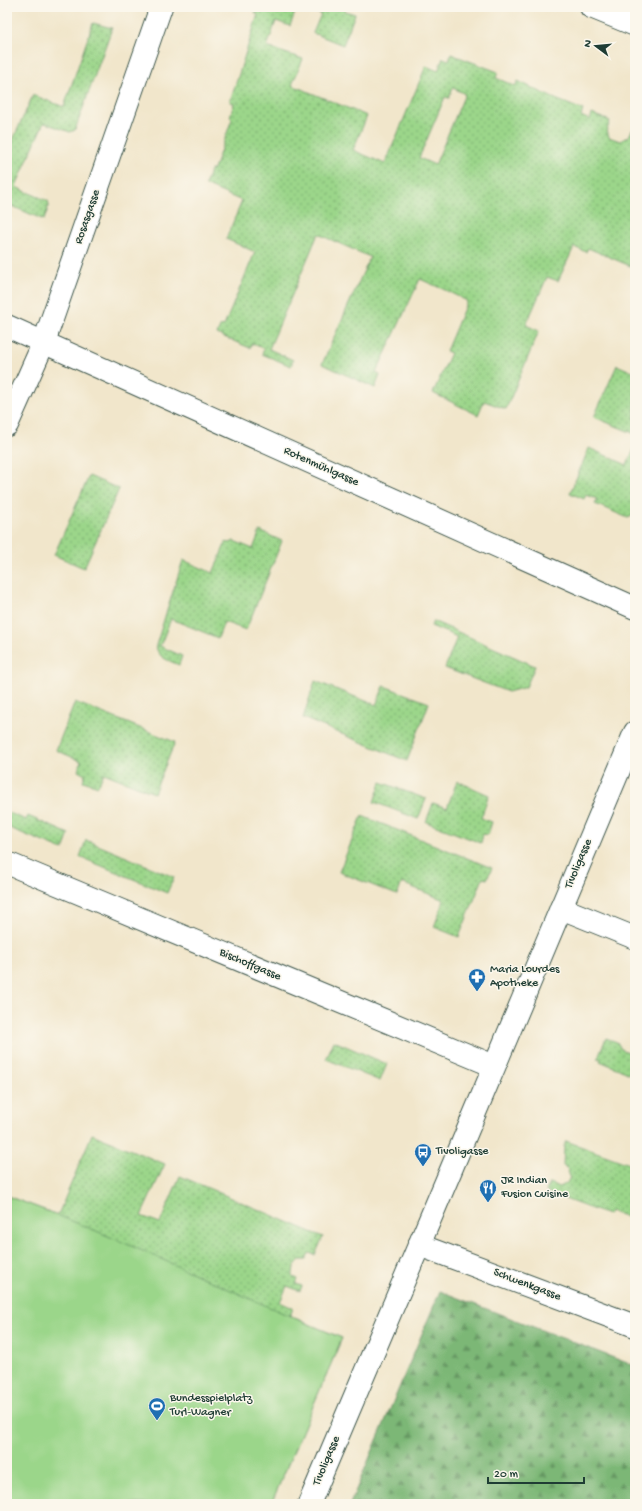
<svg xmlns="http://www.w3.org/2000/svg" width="642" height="1511" font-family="'Gochi Hand',sans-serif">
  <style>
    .grass { fill: url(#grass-dots); stroke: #5d8a5f; fill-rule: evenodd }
    .forest { fill: url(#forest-firs); stroke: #4e7a55 }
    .garden { fill: #9bd68a; stroke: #5d8a5f }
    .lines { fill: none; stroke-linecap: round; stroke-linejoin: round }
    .minor-casing { stroke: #3e564b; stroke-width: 24 }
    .minor { stroke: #fff; stroke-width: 22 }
    .labels { text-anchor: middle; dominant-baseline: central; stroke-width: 3; stroke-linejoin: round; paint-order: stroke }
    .street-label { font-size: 12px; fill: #1f3d34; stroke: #fbf7ec }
    .poi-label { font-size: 12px; fill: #1f3d34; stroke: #fbf7ec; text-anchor: start }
  </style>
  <defs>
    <pattern id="grass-dots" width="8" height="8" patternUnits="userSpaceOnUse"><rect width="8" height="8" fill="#9bd68a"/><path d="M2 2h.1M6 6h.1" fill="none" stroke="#7eaf72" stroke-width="1.8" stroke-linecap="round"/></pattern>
    <pattern id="forest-firs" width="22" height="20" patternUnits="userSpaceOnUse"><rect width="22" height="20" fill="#7cb776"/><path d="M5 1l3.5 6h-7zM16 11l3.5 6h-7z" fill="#659662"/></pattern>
  </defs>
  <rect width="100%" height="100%" fill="#fbf7ec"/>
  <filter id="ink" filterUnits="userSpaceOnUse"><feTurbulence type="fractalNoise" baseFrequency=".025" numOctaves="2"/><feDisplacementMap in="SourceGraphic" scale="8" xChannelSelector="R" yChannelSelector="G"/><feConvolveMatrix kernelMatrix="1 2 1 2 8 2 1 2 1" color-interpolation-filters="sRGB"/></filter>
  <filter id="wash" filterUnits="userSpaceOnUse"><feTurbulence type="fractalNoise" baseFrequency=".012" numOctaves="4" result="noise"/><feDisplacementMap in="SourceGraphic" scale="16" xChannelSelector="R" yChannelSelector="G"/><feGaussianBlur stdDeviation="0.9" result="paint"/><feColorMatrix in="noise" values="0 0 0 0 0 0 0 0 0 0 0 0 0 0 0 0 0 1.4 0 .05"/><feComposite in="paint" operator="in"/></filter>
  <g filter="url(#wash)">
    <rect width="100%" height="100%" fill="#f1e6cb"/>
    <g class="grass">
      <path d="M257,7H297L290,26L276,21L267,47L303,59L292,85L367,116L353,150L385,164L426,66L438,71L443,58L449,60L451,54L498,72L496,78L515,86L518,81L553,98L583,110L581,116L590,120L592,114L610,121L607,130L609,137L620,141L629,136L632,130L635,131V268L588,248L586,252L574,247L558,281L547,277L526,325L539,331L506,409L484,401L478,415L433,393L451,353L446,351L467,301L445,290L420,279L376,373L380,375L375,388L322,364L370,257L318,234L269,349L293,360L291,366L262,354L264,349L252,343L250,348L217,334L221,325L224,326L255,252L226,239L242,201L205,185L210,171L214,169L232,119L230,117L234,103L230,102L258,14L255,13ZM453,88L465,94L435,165L419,158L445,97L449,98Z"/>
      <path d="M300,7H346L345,11L355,14L343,45L313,33L321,14Z"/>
      <path d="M93,23L112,28L75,130L70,132L45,123L43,124L16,186L18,188L48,201L49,205L44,220L7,204V153L33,95L64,107Z"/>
      <path d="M617,365L635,373V434L594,417Z"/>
      <path d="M635,447V509L632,516L628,518L595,504L597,499L586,495L584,499L570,493L589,448L627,465Z"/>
      <path d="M89,476L119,489L84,568L54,555Z"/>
      <path d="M260,531L282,541L246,630L224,622L218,638L171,619L160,646L182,656L179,665C168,660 157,658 156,645L183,560L213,573L226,542L230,543L234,541L253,549Z"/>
      <path d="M433,621L535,666L526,687L508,692L445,668L457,637L431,626Z"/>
      <path d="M315,681L376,705L384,686L429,703L407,761L303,718Z"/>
      <path d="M75,702L175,742L154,793L104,773L98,786L83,781L85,775L78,771L81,761L56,750Z"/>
      <path d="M457,781L489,795L481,818L492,822L488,835L483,834L481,843L426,822L433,803L447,808Z"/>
      <path d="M381,782L426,799L418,819L374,802Z"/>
      <path d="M7,812L26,820L28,816L69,834L63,850L7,827Z"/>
      <path d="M362,816L492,868L487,879L483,878L459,937L434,927L444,900L402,883L397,895L339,872Z"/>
      <path d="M86,840L174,877L167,893L80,857Z"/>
      <path d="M606,1038L617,1042L621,1049L628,1052L635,1050V1076L600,1061L601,1059L598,1058Z"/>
      <path d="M334,1041L387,1064L380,1081L326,1059Z"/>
      <path d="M92,1134L165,1164L141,1216L160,1223L180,1176L323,1237L315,1255L309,1253L306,1260H300C294,1265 293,1270 293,1277L298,1279L296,1284L302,1286L300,1291L287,1286L280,1302L293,1308L290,1316L342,1338L271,1504L7,1196L58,1215Z"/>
      <path d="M566,1141L635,1166V1220L610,1211L608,1215L546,1192L549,1183L560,1187L567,1183L570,1177L567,1168L563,1166L564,1146Z"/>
    </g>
    <path class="forest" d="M440,1291L635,1366V1504H350Z"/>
    <path class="garden" d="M7,1196C121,1237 229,1292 342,1338L271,1504H7Z"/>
  </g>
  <g filter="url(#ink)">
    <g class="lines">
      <g class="minor-casing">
        <g id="minor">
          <path d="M591,7L635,25"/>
          <path d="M7,326L635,608"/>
          <path d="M7,425L44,342L161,7"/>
          <path d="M7,863L494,1066"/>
          <path d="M561,908L635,938"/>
          <path d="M419,1245L635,1326"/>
          <path d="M309,1504L448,1177L635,732"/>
        </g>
      </g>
      <use href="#minor" class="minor"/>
    </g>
  </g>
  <defs>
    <g id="pharmacy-pin" transform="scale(0.9)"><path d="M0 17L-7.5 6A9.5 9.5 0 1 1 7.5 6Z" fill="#1f6fb2" stroke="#fbf7ec"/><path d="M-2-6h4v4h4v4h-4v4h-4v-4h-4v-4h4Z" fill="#fff"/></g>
    <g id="bus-pin" transform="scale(0.9)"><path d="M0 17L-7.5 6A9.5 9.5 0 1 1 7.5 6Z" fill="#1f6fb2" stroke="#fbf7ec"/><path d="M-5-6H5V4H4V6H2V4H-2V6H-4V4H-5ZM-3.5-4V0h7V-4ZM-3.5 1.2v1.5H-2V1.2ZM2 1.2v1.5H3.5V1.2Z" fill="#fff"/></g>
    <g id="restaurant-pin" transform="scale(0.9)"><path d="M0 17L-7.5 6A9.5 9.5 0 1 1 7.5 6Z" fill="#1f6fb2" stroke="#fbf7ec"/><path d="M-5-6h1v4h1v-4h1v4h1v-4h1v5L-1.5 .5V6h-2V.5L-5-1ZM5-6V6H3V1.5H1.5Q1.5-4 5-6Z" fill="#fff"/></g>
    <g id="stadium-pin" transform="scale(0.9)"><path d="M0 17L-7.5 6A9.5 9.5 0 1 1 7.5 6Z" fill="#1f6fb2" stroke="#fbf7ec"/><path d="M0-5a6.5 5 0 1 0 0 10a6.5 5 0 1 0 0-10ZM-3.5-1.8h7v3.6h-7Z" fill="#fff"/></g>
  </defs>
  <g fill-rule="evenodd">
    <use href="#pharmacy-pin" x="477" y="977"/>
    <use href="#bus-pin" x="423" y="1152"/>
    <use href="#restaurant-pin" x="488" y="1188"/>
    <use href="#stadium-pin" x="157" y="1406"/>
  </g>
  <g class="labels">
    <g class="street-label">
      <text transform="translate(88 217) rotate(-71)">Rosasgasse</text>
      <text transform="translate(321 467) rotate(24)">Rotenmühlgasse</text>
      <text transform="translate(579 864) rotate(-67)">Tivoligasse</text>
      <text transform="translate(250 965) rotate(23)">Bischoffgasse</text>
      <text transform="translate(527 1285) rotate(21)">Schwenkgasse</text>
      <text transform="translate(327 1461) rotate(-67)">Tivoligasse</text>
    </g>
    <g class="poi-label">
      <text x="490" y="970">Maria Lourdes<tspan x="490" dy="14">Apotheke</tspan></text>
      <text x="436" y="1152">Tivoligasse</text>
      <text x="501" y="1181">JR Indian<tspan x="501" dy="14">Fusion Cuisine</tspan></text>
      <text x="170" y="1399">Bundesspielplatz<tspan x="170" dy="14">Turl-Wagner</tspan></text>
    </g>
  </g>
  <rect width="642" height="1511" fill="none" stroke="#fbf7ec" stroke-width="24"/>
  <g transform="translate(596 46) rotate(286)" stroke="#fbf7ec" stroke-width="3" paint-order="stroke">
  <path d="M0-3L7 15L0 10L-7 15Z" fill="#1f3d34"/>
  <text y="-6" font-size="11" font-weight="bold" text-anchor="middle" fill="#1f3d34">N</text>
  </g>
  <path d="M488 1477v6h96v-6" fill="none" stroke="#1f3d34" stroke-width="2"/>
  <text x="494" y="1477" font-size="12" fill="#1f3d34" stroke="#fbf7ec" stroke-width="3" paint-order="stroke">20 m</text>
</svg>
